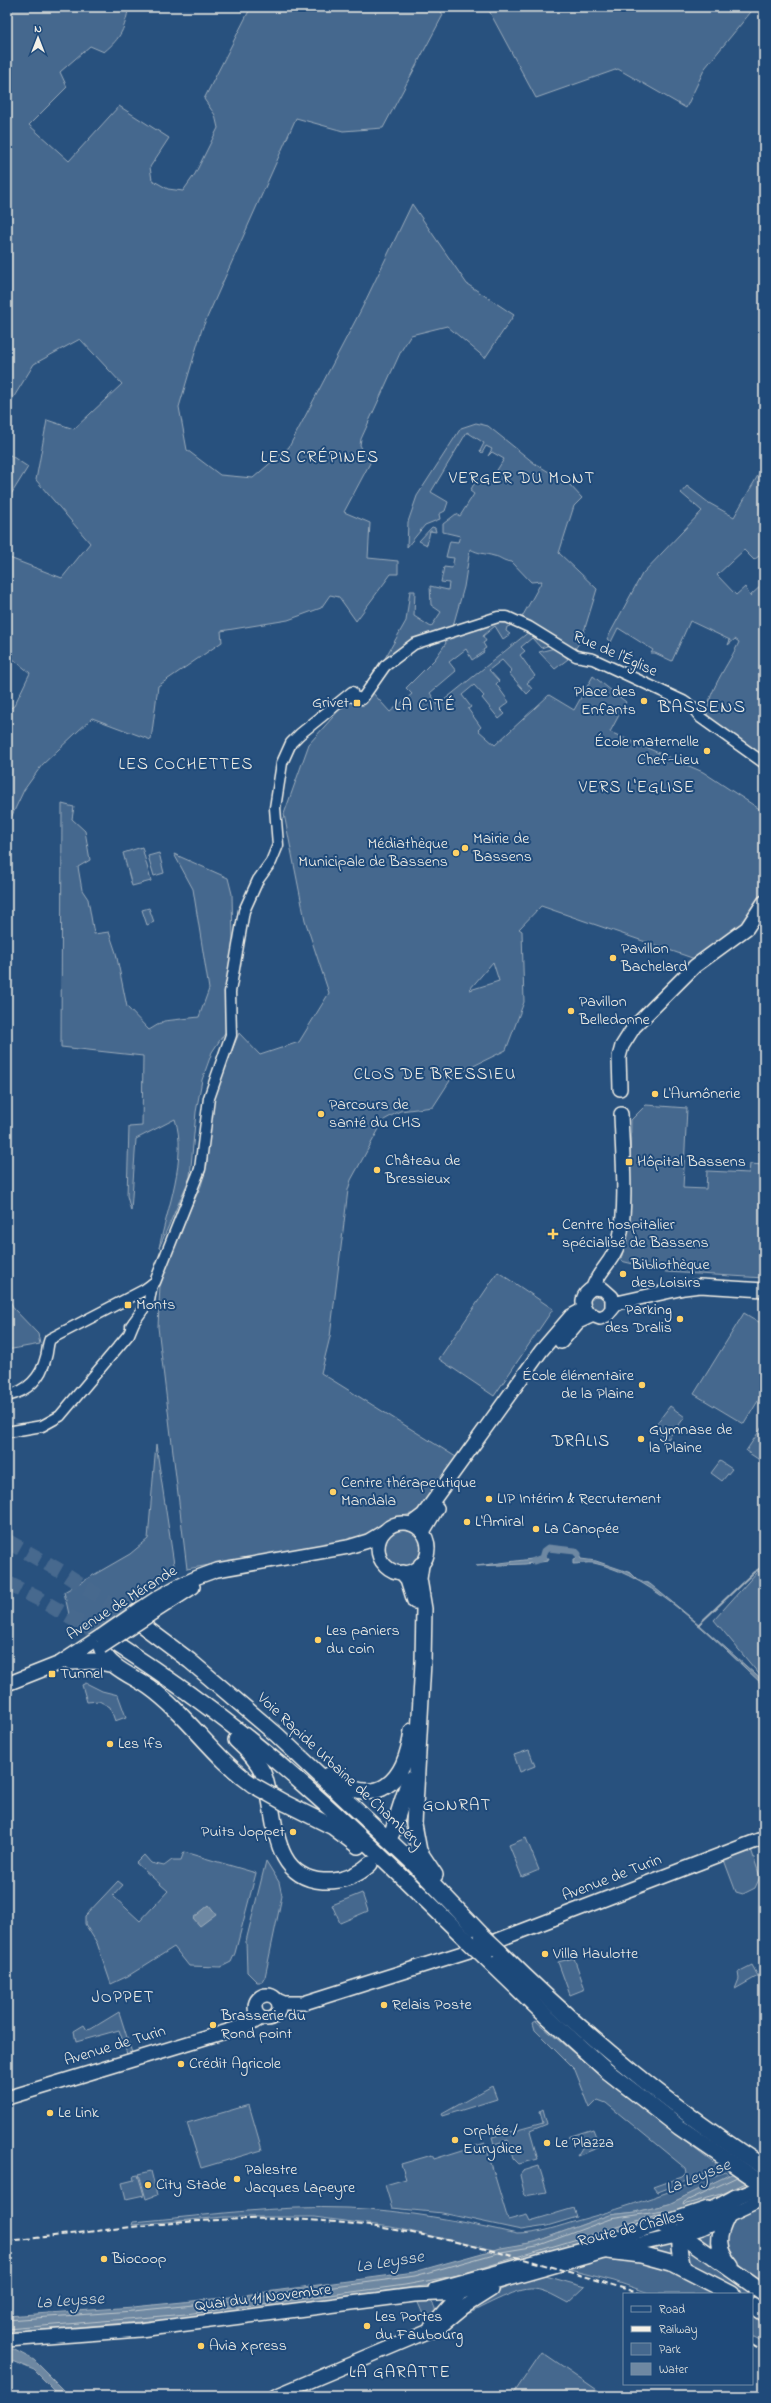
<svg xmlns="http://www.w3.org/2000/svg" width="771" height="2403" font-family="'Indie Flower',sans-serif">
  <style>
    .green { fill: #45688e; stroke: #9cacbb; fill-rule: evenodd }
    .water { fill: #6e88a2; stroke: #a4b2be }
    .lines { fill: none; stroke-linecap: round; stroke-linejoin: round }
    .shore { stroke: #bec7cc; stroke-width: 1 }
    .stream { stroke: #a4b2be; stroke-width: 2 }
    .canal { stroke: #6e88a2; stroke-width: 7 }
    .highway-tunnel { stroke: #47698e; stroke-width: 15; stroke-dasharray: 15 8; stroke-linecap: butt }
    .minor-casing { stroke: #f4f1e8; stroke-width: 13 }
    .major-casing { stroke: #f4f1e8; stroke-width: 16 }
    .highway-casing { stroke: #f4f1e8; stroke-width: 18 }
    .minor { stroke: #1f4a7a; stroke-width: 10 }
    .major { stroke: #1f4a7a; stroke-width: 13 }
    .highway { stroke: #1f4a7a; stroke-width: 15 }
    .rail { stroke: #f4f1e8; stroke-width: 2; stroke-dasharray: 6 3; stroke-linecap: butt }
    .major-bridge-casing { stroke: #f4f1e8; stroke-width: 16; stroke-linecap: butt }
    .highway-bridge-casing { stroke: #f4f1e8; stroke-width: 18; stroke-linecap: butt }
    .major-bridge { stroke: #1f4a7a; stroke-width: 13 }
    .highway-bridge { stroke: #1f4a7a; stroke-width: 15 }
    .poi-dot { fill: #ffd166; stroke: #1f4a7a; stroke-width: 1.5 }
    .labels { text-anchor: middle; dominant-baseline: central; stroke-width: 4; stroke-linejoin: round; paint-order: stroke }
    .street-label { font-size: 16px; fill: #f4f1e8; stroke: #1f4a7a }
    .poi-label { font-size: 16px; fill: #f4f1e8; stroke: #1f4a7a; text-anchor: start }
    .neighbourhood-label { font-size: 17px; letter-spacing: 1px; fill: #f4f1e8; stroke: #1f4a7a }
    .water-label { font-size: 17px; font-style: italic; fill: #d9dcda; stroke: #1f4a7a }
    .quarter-label { font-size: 18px; letter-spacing: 1px; fill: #f4f1e8; stroke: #1f4a7a }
  </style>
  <rect width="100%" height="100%" fill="#28517e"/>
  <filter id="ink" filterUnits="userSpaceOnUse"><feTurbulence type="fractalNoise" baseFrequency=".025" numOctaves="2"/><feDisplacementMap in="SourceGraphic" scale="8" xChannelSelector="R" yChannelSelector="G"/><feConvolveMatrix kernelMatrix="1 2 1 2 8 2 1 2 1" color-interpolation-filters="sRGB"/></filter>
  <g filter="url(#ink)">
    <g class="green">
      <path d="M7,7H129C124,29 122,37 104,52L90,46L60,72L67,87L29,125L69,161L119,106L169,138L150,167L152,180L168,189L183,191L195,174L218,128L215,115L204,99L251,7H438L443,15L383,128L343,131L296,118L202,329L179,407L187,450L220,475L253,478L289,447L362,308L412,204L467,284L514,315L485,358L447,326L411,335L401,351L361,439L360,445L370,463L344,512L370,523L368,558L398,561V574H391L356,621L339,597L330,595L321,608L288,620L221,631L222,642L158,686L151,740L92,718L42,765L24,790L7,826V710L14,706L30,673L7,654V557L62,578L90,543L36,480L47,420L74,429L122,384L80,339L34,364L7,408Z"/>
      <path d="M487,7H755L705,68L686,108L618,69L536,98Z"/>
      <path d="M476,423L488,426L534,463L569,484L582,498L574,506L559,553L597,589L581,641L574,650L522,617L542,581L531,582L512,562C502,561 501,557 494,556C484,553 479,554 470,549L464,587L453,626L424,636L380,667L406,621L410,591H415L414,616L431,627L441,612L431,605L430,586L448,590L449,583L441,582L444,567L452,568L454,558L446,557L450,541L458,542L460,536L443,532V524L456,514L460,516L474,494L470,491L479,475L489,483L504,459L492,452L488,456L492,449L486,446L482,453L480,451L484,443L467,432L431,492L448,502L445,511L439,514L440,519L425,525L407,547L408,522L417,496L461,428Z"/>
      <path d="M7,453L28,467L7,501Z"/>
      <path d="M764,465V552L754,560L744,550L717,575L736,595L745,587L750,596L764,583V758L708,718C703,697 731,661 739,642L735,639L728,645L730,640L690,621L672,661L655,653H651L653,650L618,628L611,642L607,639L642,574L702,511L681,493L687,486L709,503L734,517Z"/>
      <path d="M432,527L435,528L436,532L430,531L427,545L419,541Z"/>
      <path d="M498,622L509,624L510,626L507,627L506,631L510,634L503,639L495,626L483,636L486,641L483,643L486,648L483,650L484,652L472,660L466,649L449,662L456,671L430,693L438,705L530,631L550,645L541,648L532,638L521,647L525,651L520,655L535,676L527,683L532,689L527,694L509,673L512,671L502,660L489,670L499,681L496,684L509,702L500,709L505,714L499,719L482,698L484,696L474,685L462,695L471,707L468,709L481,727L478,730L495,745L549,695L574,710L593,676L626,702L610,732L703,772L764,812V912L701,961L541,906L519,929L522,931L524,1002L506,1050L453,1076L433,1107L400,1111L384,1120L351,1180L348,1190L330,1337L321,1373L456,1457L418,1512L388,1520L371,1536L187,1569L158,1327L160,1284L166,1261L201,1186L207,1165L210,1112L219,1082L239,1033L260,1055L299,1042L329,993L305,920L284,814L309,744L347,701L360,705L365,704L372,692L390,712L412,694L406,688L435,659L446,643L444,638ZM493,962L499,981L470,990V989Z"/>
      <path d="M555,648L568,659L555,669L539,652Z"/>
      <path d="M62,804L74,807L72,819L85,831L90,860L78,867L82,890L88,899L94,934L109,932L116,953L127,1007L149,1030L164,1021L199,1017L209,989L193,889L174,854L228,878L232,894L233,943L226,992L228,1028L212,1052L202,1080L196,1112L190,1177L159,1248C167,1209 188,1157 175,1119L136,1139L131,1211L127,1196L129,1127L142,1126L143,1056L61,1047Z"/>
      <path d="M142,847L151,881L132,886L123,853Z"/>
      <path d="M159,853L164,873L154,876L148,856Z"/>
      <path d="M149,908L154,922L147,925L142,910Z"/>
      <path d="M646,1105L687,1108L683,1188L706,1189L707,1171L749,1173L750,1164L764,1165V1278L666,1272L621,1261L629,1216L631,1120Z"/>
      <path d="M498,1272L553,1309L494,1396L439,1359Z"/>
      <circle cx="598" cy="1303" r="8"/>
      <path d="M7,1295L14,1309L38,1334L40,1344L7,1350Z"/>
      <path d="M744,1313L764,1325V1391L744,1424L694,1394Z"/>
      <path d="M670,1406L685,1417L668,1439L653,1428Z"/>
      <path d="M764,1424V1463L746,1451Z"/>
      <path d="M156,1444L175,1571L163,1572L145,1584L136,1602L89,1635L71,1623L64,1592L130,1554L148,1539Z"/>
      <path d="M720,1461L732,1469L722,1481L711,1473Z"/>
      <circle cx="405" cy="1549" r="20"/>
      <path d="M764,1570V1680L714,1620L757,1572Z"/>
      <path d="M86,1683L102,1691L118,1695L126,1717L115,1721L110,1707L99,1701L87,1702L82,1685Z"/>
      <path d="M529,1750L535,1766L520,1772L514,1755Z"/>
      <path d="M526,1838L539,1870L522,1877L509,1845Z"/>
      <path d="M751,1849L760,1877L755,1888L743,1894L736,1892L724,1860Z"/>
      <path d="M184,1852L256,1873L235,1953L231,1962L221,1967L189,1966L174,1947L128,1976L111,1984L97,1943L85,1924V1916L118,1881L123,1885L113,1896L140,1921L168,1891L136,1863L144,1855L151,1863L164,1866L172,1860H181Z"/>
      <path d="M266,1861L279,1882L282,1896L265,1977L262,1982H257L247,1972L246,1941Z"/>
      <path d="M362,1893L368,1911L340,1923L332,1905Z"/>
      <path d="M574,1958L585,1989L570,1995L558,1962Z"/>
      <path d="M752,1965L758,1976L735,1989L739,1979L738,1972Z"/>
      <path d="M119,2012L132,2053L127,2054L119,2030L76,2042L74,2031L84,2025L87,2030L91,2029Z"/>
      <path d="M536,2021L616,2089L720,2168L658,2192L654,2187L682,2177L686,2173L685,2168L606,2103L598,2100L590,2108L575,2070L535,2030L533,2023Z"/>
      <path d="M492,2086L497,2099L443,2116L442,2114Z"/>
      <path d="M249,2105L262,2150L201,2168L187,2123Z"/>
      <path d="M543,2109L547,2124L530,2131L538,2159L519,2164L513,2158L508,2140L494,2144L492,2137L543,2123L540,2111Z"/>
      <path d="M593,2129L600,2147L577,2156L582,2148L581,2144L568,2137Z"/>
      <path d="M485,2143L508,2220L527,2215L530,2221L574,2208L577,2217L547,2226L521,2230L442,2213L392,2208L385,2185L406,2179L401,2164L432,2155L434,2159Z"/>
      <path d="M539,2166L547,2192L525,2196L520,2175L523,2171Z"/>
      <path d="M151,2171L157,2195L146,2199L139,2174Z"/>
      <path d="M725,2172L729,2175L669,2204L636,2212L609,2215L535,2242L494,2250L391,2227L314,2217H224L132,2225L133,2222C203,2216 276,2205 347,2208C405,2210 461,2221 517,2234C539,2234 559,2226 580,2220C629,2207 676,2189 725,2172Z"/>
      <path d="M138,2175L144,2195L126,2199L122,2183L134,2180L133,2176Z"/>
      <path d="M764,2206V2285C749,2273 710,2247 731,2224C740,2215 753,2211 764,2206Z"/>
      <path d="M715,2227L713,2250L693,2236Z"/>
      <path d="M674,2241L677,2261L639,2249Z"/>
      <path d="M683,2243L764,2300V2306L752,2301V2294H738L690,2266Z"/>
      <path d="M624,2257L661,2264L723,2294H652L614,2281L562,2268L599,2259Z"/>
      <path d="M542,2275L585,2287L568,2303C558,2298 546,2290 534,2289C516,2287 478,2310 461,2317C492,2292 505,2286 542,2275Z"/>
      <path d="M416,2298L429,2299C439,2310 436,2315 428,2326Z"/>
      <path d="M752,2310L764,2316V2343L752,2337Z"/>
      <path d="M542,2352L606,2396H512Z"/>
    </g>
    <g class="water">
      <path d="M570,1549L576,1550L581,1559L596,1561L631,1573L637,1579L650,1584L700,1625L764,1682V1686C719,1644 655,1576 594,1563C587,1562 580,1564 573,1564V1559L577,1558L576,1553L568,1551Z"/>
      <path d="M540,1558H549L548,1561L525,1564L476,1566Z"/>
      <path d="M209,1905L216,1914L200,1926L193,1918Z"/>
      <path d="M764,2163V2179L723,2197L626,2230L431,2285L186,2318L7,2333V2316L133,2307L222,2298L414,2272L500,2248L535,2242L609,2215L636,2212L669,2204L729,2175Z"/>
      <path d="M7,2346L34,2360L70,2396H60L34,2370L7,2359Z"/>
    </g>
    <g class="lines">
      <g class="shore">
        <path d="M737,2177L684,2202L683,2205L722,2194L746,2183"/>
        <path d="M7,2320L133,2311L223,2302L415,2276L501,2252L537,2246L610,2219L664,2211L663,2213L468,2272"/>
        <path d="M7,2329L186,2314L405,2285L459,2275"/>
      </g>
      <path class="stream" d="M698,1625L754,1572L764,1566"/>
      <path class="canal" d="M534,1561L542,1558L544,1551L548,1548L575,1551L578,1554"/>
      <g class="highway-tunnel">
        <path d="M7,1541L62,1572L139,1623"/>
        <path d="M7,1583L39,1599L113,1642"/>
      </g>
      <g class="minor-casing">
        <g id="minor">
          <path d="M131,1326L149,1301L152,1284"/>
          <path d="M7,1396C28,1391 41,1378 46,1357C48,1351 47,1345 50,1339L144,1290L155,1282L200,1169L209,1098L231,1035L230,992L244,911L258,880L271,862L278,845L275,808L282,763L291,743L300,734L352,692L353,697L362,699L385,666L414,644L498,617H507L529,627L576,656L593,659L683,701L692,707L701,718L764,763"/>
          <path d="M7,1432L42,1426L60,1416L129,1334L134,1322"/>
        </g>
      </g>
      <g class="major-casing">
        <g id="major">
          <path d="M620,1089L619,1057L622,1046L634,1027L695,966L747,928L764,902"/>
          <path d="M593,1288C598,1270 613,1263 619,1241C628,1208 622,1149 621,1114"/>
          <path d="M612,1309V1297L603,1289L593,1288C582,1294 580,1303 587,1313L600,1318L607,1315L617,1303L684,1288L700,1286L764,1290"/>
          <path d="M561,1342L578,1322L591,1316"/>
          <circle cx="403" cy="1548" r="25"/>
          <path d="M411,1524L423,1515L541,1351L571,1316L584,1309"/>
          <path d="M423,1532L437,1508"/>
          <path d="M140,1609C164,1592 189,1579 217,1570L348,1547L368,1541L383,1532"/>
          <path d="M148,1616L193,1587"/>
          <path d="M7,1684L60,1663L101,1636"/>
          <circle cx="267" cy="2007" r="12"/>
          <path d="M277,2000L284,2003H304L472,1950L764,1838"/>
          <path d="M7,2098L251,2024L261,2018"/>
          <path d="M728,2201L764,2186"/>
          <path d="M435,2289L597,2245L708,2208"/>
          <path d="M431,2327L464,2289"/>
          <path d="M7,2340L140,2330L414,2295L459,2293L600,2253L680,2235L702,2228L764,2199"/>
          <path d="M275,2396L429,2331H435L464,2307L491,2290"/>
        </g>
      </g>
      <g class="highway-casing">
        <g id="highway">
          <path d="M421,1565L419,1579L424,1609L423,1662L414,1824L419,1851L435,1875"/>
          <path d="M403,1573L408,1579L415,1601"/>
          <path d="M142,1625L190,1661L277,1735L412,1862L482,1935"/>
          <path d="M115,1643C183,1687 248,1735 308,1789C363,1837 415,1890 468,1941"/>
          <path d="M101,1647C107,1667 133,1676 149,1687C188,1715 213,1757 253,1785"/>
          <path d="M71,1662L94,1661L114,1665"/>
          <path d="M236,1740C246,1749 257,1760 263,1773C278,1809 267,1877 323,1881C341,1882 357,1876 370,1864"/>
          <path d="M329,1775C377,1811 405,1783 412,1731"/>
          <path d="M285,1803L333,1827L358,1846"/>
          <path d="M392,1833L409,1780"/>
          <path d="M499,1951C581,2032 667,2105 764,2167"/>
          <path d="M485,1957L547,2017L607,2071L679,2127L764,2185"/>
          <path d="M727,2217C717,2236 716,2249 731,2266"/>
          <path d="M661,2224L689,2240L764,2293"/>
          <path d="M608,2251L641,2255L674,2264L732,2294"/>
          <path d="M683,2268C681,2258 677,2247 680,2237C684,2222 723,2205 736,2197"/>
          <path d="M752,2305L764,2313"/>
        </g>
      </g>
      <use href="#minor" class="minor"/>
      <use href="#major" class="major"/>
      <use href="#highway" class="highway"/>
      <g class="rail">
        <path d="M7,2241C106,2231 208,2214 307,2220C421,2226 534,2261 642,2294"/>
        <path d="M752,2345L764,2352"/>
      </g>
      <g class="major-bridge-casing">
        <g id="major-bridge">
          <path d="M101,1636L140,1609"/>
          <path d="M101,1647L148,1616"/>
        </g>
      </g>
      <g class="highway-bridge-casing">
        <g id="highway-bridge">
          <path d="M253,1785L285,1803"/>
          <path d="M482,1935L499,1951"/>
          <path d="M468,1941L485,1957"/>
        </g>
      </g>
      <use href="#major-bridge" class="major-bridge"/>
      <use href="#highway-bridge" class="highway-bridge"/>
    </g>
  </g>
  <g class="poi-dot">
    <circle cx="644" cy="701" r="4"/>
    <rect x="353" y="699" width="8" height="8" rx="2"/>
    <circle cx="707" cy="751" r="4"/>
    <circle cx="465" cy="848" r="4"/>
    <circle cx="456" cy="853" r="4"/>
    <circle cx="613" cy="958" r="4"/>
    <circle cx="571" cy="1011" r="4"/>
    <circle cx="655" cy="1094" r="4"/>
    <circle cx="321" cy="1114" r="4"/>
    <rect x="625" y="1158" width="8" height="8" rx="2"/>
    <circle cx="377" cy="1170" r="4"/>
    <path d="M551 1228h4v4h4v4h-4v4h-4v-4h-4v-4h4z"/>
    <circle cx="623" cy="1274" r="4"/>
    <rect x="124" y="1301" width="8" height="8" rx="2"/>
    <circle cx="680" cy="1319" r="4"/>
    <circle cx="642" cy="1385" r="4"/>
    <circle cx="641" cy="1439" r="4"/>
    <circle cx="333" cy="1492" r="4"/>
    <circle cx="489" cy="1499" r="4"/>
    <circle cx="467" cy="1522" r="4"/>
    <circle cx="536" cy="1529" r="4"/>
    <circle cx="318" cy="1640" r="4"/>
    <rect x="48" y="1670" width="8" height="8" rx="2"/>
    <circle cx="110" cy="1744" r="4"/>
    <circle cx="293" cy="1832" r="4"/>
    <circle cx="545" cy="1954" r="4"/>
    <circle cx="384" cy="2005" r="4"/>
    <circle cx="213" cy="2025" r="4"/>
    <circle cx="181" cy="2064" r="4"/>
    <circle cx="50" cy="2113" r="4"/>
    <circle cx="455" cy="2140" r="4"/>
    <circle cx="547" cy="2143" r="4"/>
    <circle cx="237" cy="2179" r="4"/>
    <circle cx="148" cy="2185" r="4"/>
    <circle cx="104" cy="2259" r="4"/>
    <circle cx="367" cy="2326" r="4"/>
    <circle cx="201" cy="2346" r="4"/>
  </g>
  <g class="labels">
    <g class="street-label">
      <text transform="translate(615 654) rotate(24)">Rue de l'Église</text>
      <text transform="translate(122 1603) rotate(-32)">Avenue de Mérande</text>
      <text transform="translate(340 1771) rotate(43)">Voie Rapide Urbaine de Chambéry</text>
      <text transform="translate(612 1878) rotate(-21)">Avenue de Turin</text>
      <text transform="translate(115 2046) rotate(-17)">Avenue de Turin</text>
      <text transform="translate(631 2229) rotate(-14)">Route de Challes</text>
      <text transform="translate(263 2298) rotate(-7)">Quai du 11 Novembre</text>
    </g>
    <g class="poi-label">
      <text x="636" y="692" text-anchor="end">Place des<tspan x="636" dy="18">Enfants</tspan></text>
      <text x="349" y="703" text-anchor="end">Grivet</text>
      <text x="699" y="742" text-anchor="end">École maternelle<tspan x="699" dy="18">Chef-Lieu</tspan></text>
      <text x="473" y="839">Mairie de<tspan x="473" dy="18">Bassens</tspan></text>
      <text x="448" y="844" text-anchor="end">Médiathèque<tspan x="448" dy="18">Municipale de Bassens</tspan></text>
      <text x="621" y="949">Pavillon<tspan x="621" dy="18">Bachelard</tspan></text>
      <text x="579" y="1002">Pavillon<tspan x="579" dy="18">Belledonne</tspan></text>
      <text x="663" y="1094">L'Aumônerie</text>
      <text x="329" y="1105">Parcours de<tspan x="329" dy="18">santé du CHS</tspan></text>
      <text x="385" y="1161">Château de<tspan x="385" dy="18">Bressieux</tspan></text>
      <text x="637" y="1162">Hôpital Bassens</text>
      <text x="562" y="1225">Centre hospitalier<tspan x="562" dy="18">spécialisé de Bassens</tspan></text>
      <text x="631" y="1265">Bibliothèque<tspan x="631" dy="18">des Loisirs</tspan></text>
      <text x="136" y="1305">Monts</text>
      <text x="672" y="1310" text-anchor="end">Parking<tspan x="672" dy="18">des Dralis</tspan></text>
      <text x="634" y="1376" text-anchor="end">École élémentaire<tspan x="634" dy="18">de la Plaine</tspan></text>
      <text x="649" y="1430">Gymnase de<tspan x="649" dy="18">la Plaine</tspan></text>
      <text x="341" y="1483">Centre thérapeutique<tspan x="341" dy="18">Mandala</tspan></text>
      <text x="497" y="1499">LIP Intérim &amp; Recrutement</text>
      <text x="475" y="1522">L'Amiral</text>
      <text x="544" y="1529">La Canopée</text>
      <text x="326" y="1631">Les paniers<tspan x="326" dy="18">du coin</tspan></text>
      <text x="60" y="1674">Tunnel</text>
      <text x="118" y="1744">Les Ifs</text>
      <text x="285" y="1832" text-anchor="end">Puits Joppet</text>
      <text x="553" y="1954">Villa Haulotte</text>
      <text x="392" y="2005">Relais Poste</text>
      <text x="221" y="2016">Brasserie du<tspan x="221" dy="18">Rond point</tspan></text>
      <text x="189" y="2064">Crédit Agricole</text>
      <text x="58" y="2113">Le Link</text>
      <text x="463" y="2131">Orphée /<tspan x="463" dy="18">Eurydice</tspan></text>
      <text x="555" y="2143">Le Plazza</text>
      <text x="245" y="2170">Palestre<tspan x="245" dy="18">Jacques Lapeyre</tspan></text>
      <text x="156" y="2185">City Stade</text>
      <text x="112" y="2259">Biocoop</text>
      <text x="375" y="2317">Les Portes<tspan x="375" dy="18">du Faubourg</tspan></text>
      <text x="209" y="2346">Avia Xpress</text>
    </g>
    <g class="neighbourhood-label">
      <text x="320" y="457">LES CRÉPINES</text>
      <text x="522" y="478">VERGER DU MONT</text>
      <text x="425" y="705">LA CITÉ</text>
      <text x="186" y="764">LES COCHETTES</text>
      <text x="637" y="787">VERS L'EGLISE</text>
      <text x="435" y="1074">CLOS DE BRESSIEU</text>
      <text x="581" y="1441">DRALIS</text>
      <text x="457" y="1805">GONRAT</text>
      <text x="123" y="1997">JOPPET</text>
      <text x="400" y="2372">LA GARATTE</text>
    </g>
    <g class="water-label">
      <text transform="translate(698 2177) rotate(-22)">La Leysse</text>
      <text transform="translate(390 2262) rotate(-9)">La Leysse</text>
      <text transform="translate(70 2301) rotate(-4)">La Leysse</text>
    </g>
    <g class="quarter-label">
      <text x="702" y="708">BASSENS</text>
    </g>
  </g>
  <rect width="771" height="2403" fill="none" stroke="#1f4a7a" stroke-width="24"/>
  <rect x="12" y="12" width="747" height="2379" fill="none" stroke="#f4f1e8" stroke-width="1.5" filter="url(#ink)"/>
  <rect x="623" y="2293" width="130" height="92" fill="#1f4a7a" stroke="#748da6"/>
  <rect x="631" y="2306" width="20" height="6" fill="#1f4a7a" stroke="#748da6"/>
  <text x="659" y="2313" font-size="12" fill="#f4f1e8">Road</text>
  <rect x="631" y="2326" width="20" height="6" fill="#f4f1e8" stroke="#748da6"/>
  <text x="659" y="2333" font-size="12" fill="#f4f1e8">Railway</text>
  <rect x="631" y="2343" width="20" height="12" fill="#45688e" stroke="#748da6"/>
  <text x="659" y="2353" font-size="12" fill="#f4f1e8">Park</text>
  <rect x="631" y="2363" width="20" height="12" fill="#6e88a2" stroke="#748da6"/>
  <text x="659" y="2373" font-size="12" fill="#f4f1e8">Water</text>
  <g transform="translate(38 38)" stroke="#1f4a7a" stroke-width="3" paint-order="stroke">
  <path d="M0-3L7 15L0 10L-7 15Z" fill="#f4f1e8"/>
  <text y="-6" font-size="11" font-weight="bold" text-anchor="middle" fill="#f4f1e8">N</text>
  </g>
</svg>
